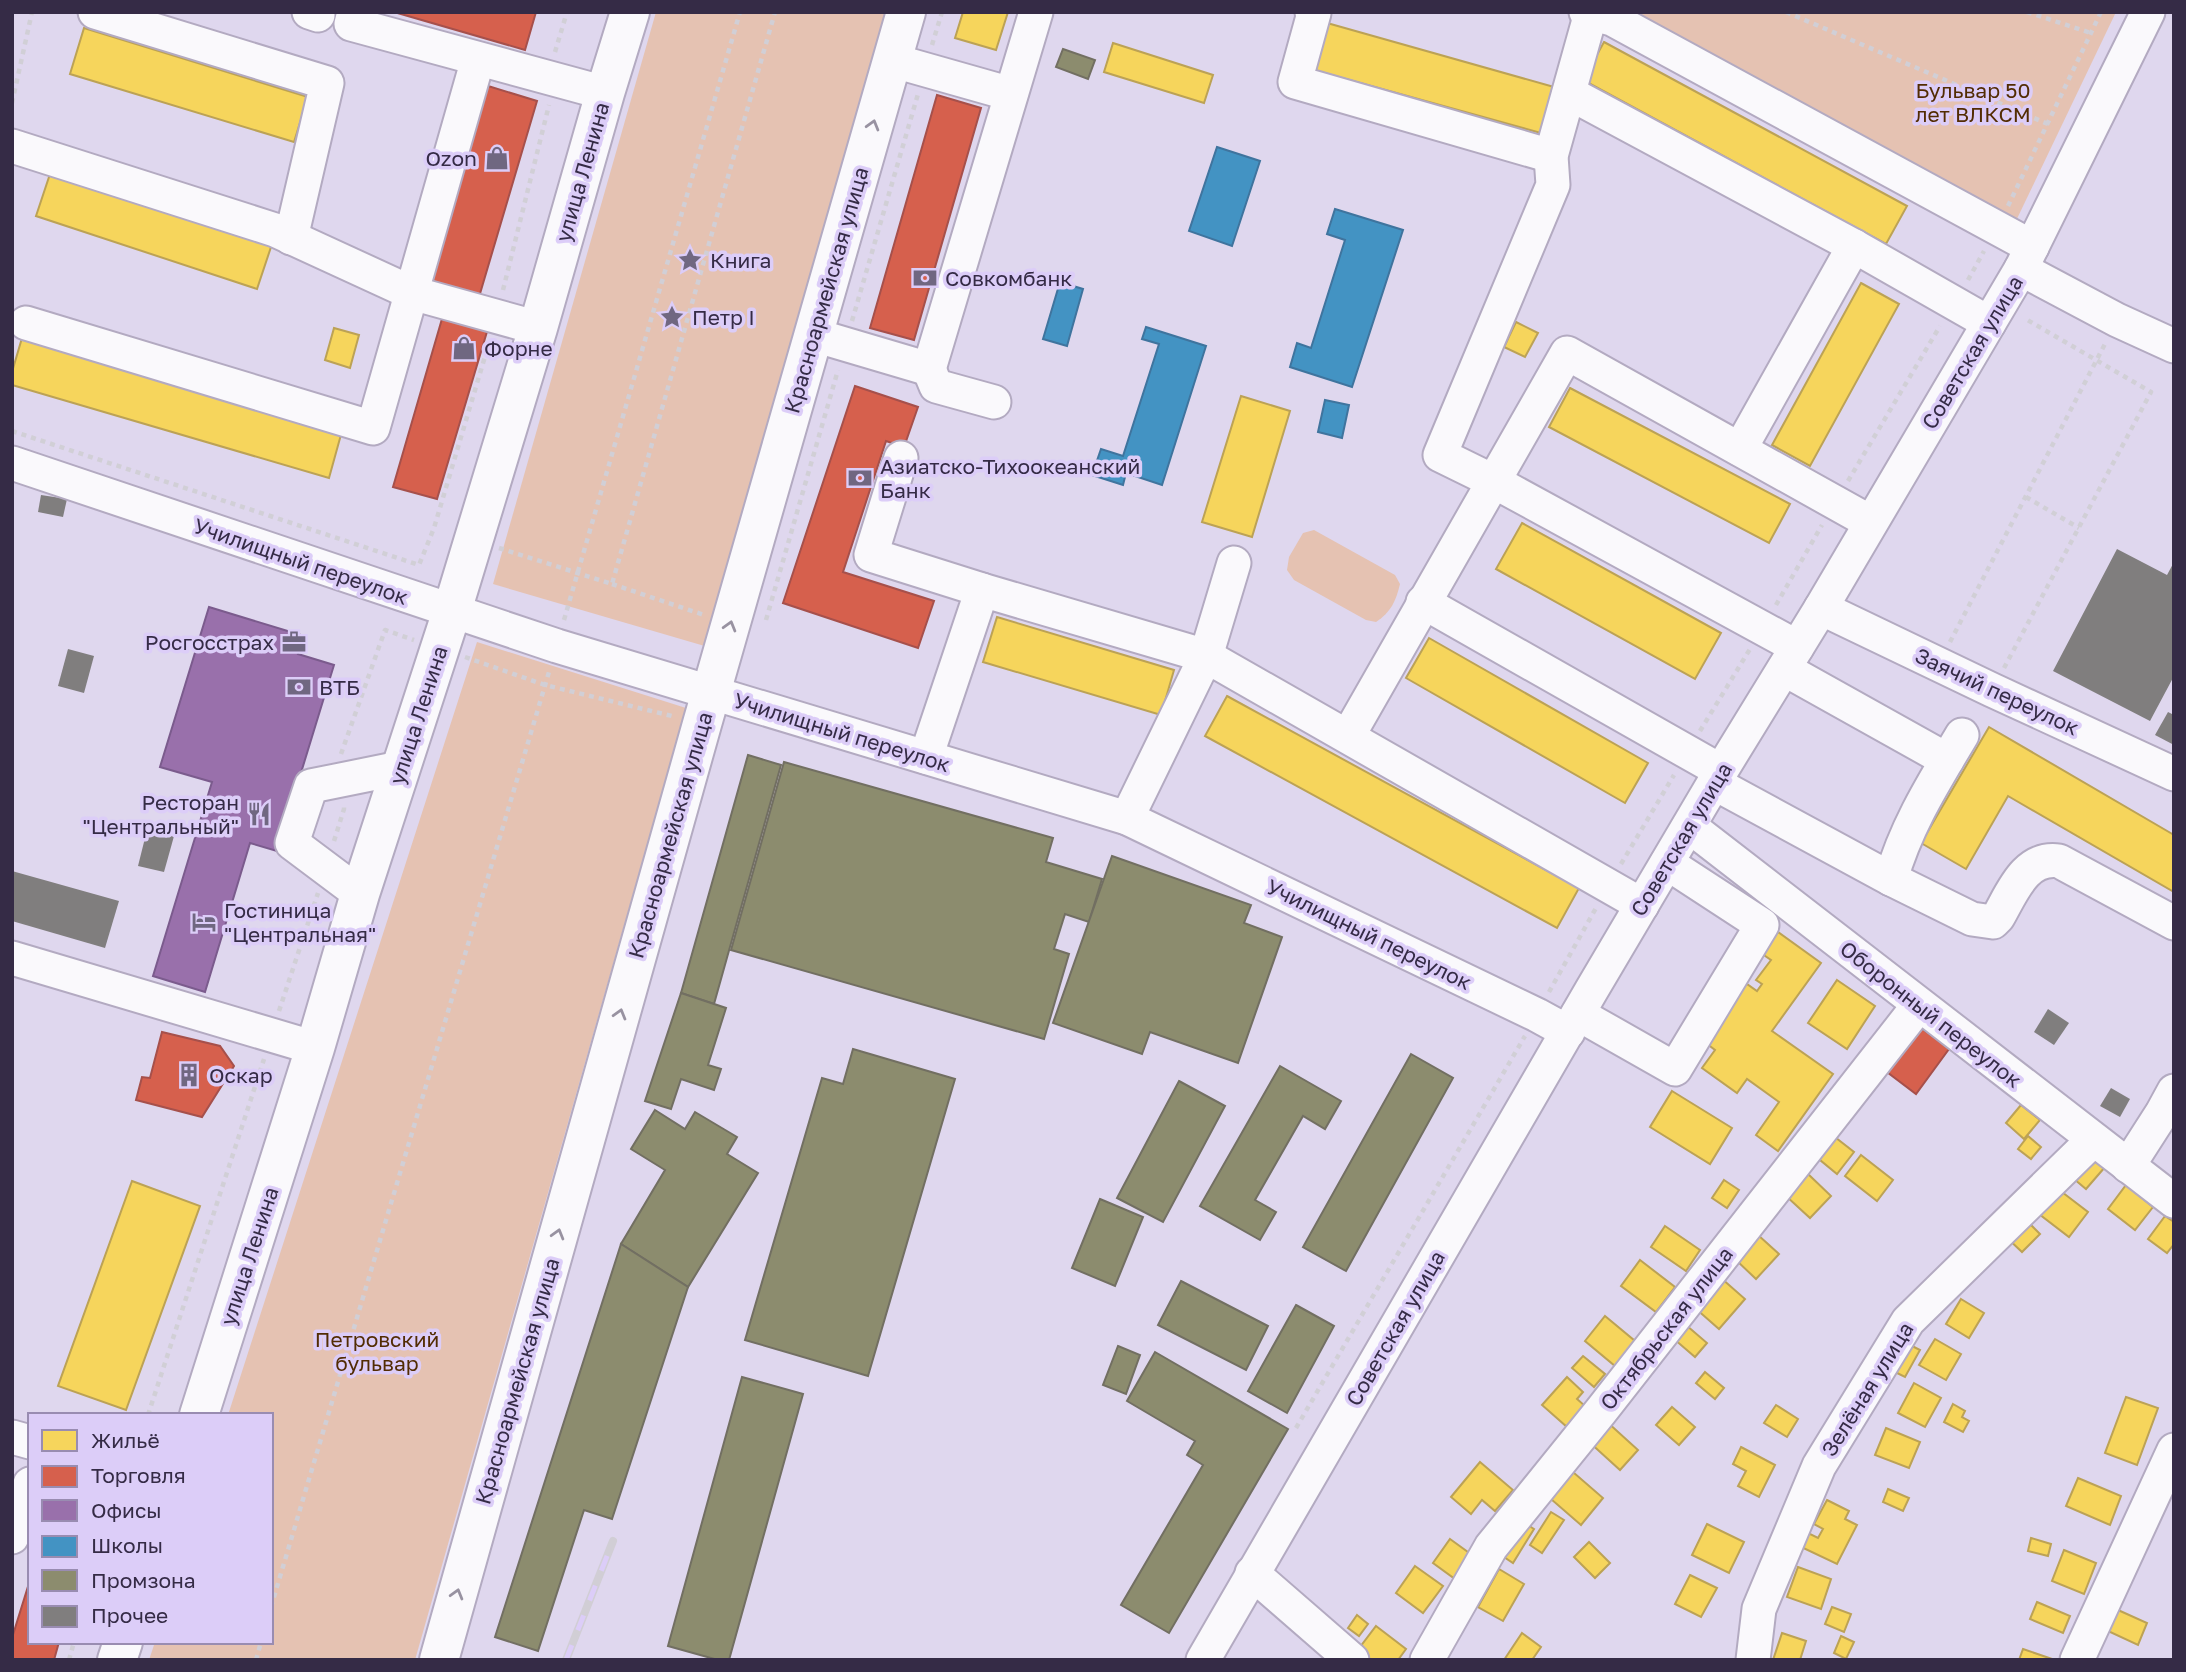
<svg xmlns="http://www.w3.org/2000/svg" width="2186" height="1672" font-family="'Golos Text',sans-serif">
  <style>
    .green { fill: #e5c2b2 }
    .homes { fill: #f6d55c; stroke: #bca255; stroke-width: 2 }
    .shops { fill: #d6604d; stroke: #a6504b; stroke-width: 2 }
    .offices { fill: #9970ab; stroke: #7b5b8d; stroke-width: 2 }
    .schools { fill: #4393c3; stroke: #3f749e; stroke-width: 2 }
    .industry { fill: #8c8c6e; stroke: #726f62; stroke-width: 2 }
    .building { fill: #807e7e }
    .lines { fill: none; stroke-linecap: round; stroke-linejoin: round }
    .minor-casing { stroke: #b3aac1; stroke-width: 37 }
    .major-casing { stroke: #b3aac1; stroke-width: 42 }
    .path { stroke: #d1cfd6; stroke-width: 4.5; stroke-dasharray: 5 5; stroke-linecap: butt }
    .minor { stroke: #faf9fc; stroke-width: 33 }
    .major { stroke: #faf9fc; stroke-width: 38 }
    .rail-casing { stroke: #d1ced5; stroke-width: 8 }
    .rail { stroke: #dccdf8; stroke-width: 5; stroke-dasharray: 16; stroke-linecap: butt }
    .oneway { stroke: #9892a1 }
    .labels { text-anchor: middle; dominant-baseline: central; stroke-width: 7; stroke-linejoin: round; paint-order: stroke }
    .park-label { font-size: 21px; fill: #522c03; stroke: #dccdf8 }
    .poi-label { font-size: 21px; fill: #352b46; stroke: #dccdf8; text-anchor: start }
    .street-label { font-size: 21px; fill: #352b46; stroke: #dccdf8 }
  </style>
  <rect width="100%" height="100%" fill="#dfd7ee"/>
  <g class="green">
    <path d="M656,12H889L708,647L493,584Z"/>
    <path d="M1629,12H2116L2014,225Z"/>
    <path d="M1314,530L1395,575L1400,584C1396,601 1391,612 1376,622L1366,620L1294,580L1287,570L1289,557L1303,533Z"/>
    <path d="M477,642L686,708L415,1660H149L155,1642H271V1415H228Z"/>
  </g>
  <g class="homes">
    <path d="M963,12H1008L996,50L955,38Z"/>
    <path d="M1320,21L1561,89L1548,135L1306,68Z"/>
    <path d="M84,28L308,97L294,142L70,74Z"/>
    <path d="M1604,42L1907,206L1886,244L1583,80Z"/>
    <path d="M1113,43L1213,75L1204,103L1104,72Z"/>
    <path d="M51,171L272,244L257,289L36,216Z"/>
    <path d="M1861,283L1899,304L1810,466L1772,445Z"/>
    <path d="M1516,322L1538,333L1525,357L1504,347Z"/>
    <path d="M334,328L359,335L350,368L325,360Z"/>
    <path d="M22,338L342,431L329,478L12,385V372Z"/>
    <path d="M1570,388L1790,504L1769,543L1549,427Z"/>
    <path d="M1241,396L1290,411L1252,537L1202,522Z"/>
    <path d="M1522,523L1721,633L1695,679L1496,569Z"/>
    <path d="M997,617L1174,670L1161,715L983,662Z"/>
    <path d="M1429,638L1648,763L1625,803L1406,678Z"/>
    <path d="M1227,696L1579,888L1557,928L1205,736Z"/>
    <path d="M1989,727L2174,835V892L2008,796L1966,869L1921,843Z"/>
    <path d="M1771,927L1821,963L1772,1031L1833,1074L1778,1151L1756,1135L1779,1102L1747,1079L1737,1093L1702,1068L1715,1050L1702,1040L1744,982L1757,991L1762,984L1756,980L1771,960L1755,949Z"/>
    <path d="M1837,980L1875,1006L1847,1049L1808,1023Z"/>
    <path d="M1672,1091L1732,1128L1710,1164L1650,1127Z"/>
    <path d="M2021,1105L2040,1120L2024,1139L2006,1123Z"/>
    <path d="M1831,1134L1854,1152L1837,1174L1814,1155Z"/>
    <path d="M2028,1136L2041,1147L2031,1159L2018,1149Z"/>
    <path d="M1861,1155L1893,1180L1877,1201L1845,1176Z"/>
    <path d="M2093,1157L2105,1167L2086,1189L2074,1179Z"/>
    <path d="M1807,1173L1831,1196L1810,1218L1786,1196Z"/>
    <path d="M1724,1180L1739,1190L1727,1208L1712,1198Z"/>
    <path d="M132,1181L200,1206L126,1410L58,1386Z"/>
    <path d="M2126,1185L2153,1207L2135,1230L2108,1209Z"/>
    <path d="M2058,1189L2088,1212L2069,1237L2039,1214Z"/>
    <path d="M2165,1216L2174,1222V1244L2167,1253L2148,1239Z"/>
    <path d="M2023,1217L2040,1234L2022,1252L2005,1236Z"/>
    <path d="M1665,1226L1700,1250L1686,1271L1651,1247Z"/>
    <path d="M1758,1235L1779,1254L1756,1279L1736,1260Z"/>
    <path d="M1640,1260L1675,1287L1656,1312L1621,1286Z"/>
    <path d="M1721,1278L1745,1299L1719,1329L1695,1308Z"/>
    <path d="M1961,1299L1984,1313L1969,1338L1946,1324Z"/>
    <path d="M1605,1316L1635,1341L1615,1366L1585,1341Z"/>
    <path d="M1686,1325L1707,1343L1695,1357L1674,1339Z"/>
    <path d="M1935,1339L1961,1354L1946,1380L1919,1365Z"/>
    <path d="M1910,1345L1920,1350L1905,1377L1895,1372Z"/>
    <path d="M1583,1356L1605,1374L1594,1387L1572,1368Z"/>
    <path d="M1705,1372L1724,1388L1715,1399L1696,1383Z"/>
    <path d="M1567,1377L1583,1392L1577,1399L1585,1406L1567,1427L1542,1405Z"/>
    <path d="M1914,1383L1941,1398L1925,1427L1898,1413Z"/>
    <path d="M2126,1397L2158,1408L2137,1465L2105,1453Z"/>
    <path d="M1953,1404L1965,1411L1962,1417L1969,1421L1963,1432L1944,1422Z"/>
    <path d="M1776,1405L1798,1419L1787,1437L1764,1423Z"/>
    <path d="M1672,1407L1695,1427L1679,1445L1656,1425Z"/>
    <path d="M1606,1421L1638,1450L1620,1470L1588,1441Z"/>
    <path d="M1886,1428L1920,1442L1909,1468L1875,1455Z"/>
    <path d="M1741,1447L1775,1465L1759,1497L1738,1486L1746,1471L1733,1464Z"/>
    <path d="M1480,1462L1513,1490L1495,1511L1482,1500L1471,1514L1451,1497Z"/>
    <path d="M1566,1466L1603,1498L1581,1525L1544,1493Z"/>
    <path d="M2078,1478L2121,1496L2110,1525L2066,1506Z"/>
    <path d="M1888,1489L1909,1498L1903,1511L1883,1502Z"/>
    <path d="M1827,1500L1849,1511L1845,1519L1857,1525L1837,1564L1797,1545L1804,1531L1818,1538L1823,1529L1814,1524Z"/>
    <path d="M1551,1512L1564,1520L1542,1553L1530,1545Z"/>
    <path d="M1518,1519L1534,1529L1513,1563L1498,1553Z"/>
    <path d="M1707,1524L1744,1542L1729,1573L1692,1555Z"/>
    <path d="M2031,1538L2051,1544L2048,1556L2028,1551Z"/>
    <path d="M1450,1539L1472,1555L1455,1579L1433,1563Z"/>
    <path d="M1589,1542L1610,1563L1595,1578L1574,1557Z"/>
    <path d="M2064,1550L2096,1563L2084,1594L2052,1581Z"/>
    <path d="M1415,1566L1443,1586L1423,1613L1396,1593Z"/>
    <path d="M1798,1567L1831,1579L1821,1609L1787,1597Z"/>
    <path d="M1499,1569L1524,1584L1503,1621L1478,1607Z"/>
    <path d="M1690,1575L1717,1588L1701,1617L1675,1604Z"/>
    <path d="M2037,1602L2070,1616L2063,1633L2030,1619Z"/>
    <path d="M1832,1607L1851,1614L1844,1632L1825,1624Z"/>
    <path d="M2118,1610L2147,1623L2138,1645L2108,1631Z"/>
    <path d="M1357,1615L1368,1624L1359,1636L1348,1628Z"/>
    <path d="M1376,1626L1406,1649L1398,1660H1369L1357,1651Z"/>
    <path d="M1522,1633L1541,1647L1532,1660H1504Z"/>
    <path d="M1782,1633L1806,1641L1800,1660H1773Z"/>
    <path d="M1841,1636L1854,1642L1846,1659L1834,1653Z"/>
    <path d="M2023,1649L2055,1660H2019Z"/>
  </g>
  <g class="shops">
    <path d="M394,12H536L525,50Z"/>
    <path d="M488,86L537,101L479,297L430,282Z"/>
    <path d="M937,95L981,108L914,340L870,328Z"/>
    <path d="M444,312L489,325L437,499L393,487Z"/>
    <path d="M855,386L918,407L904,447L886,441L843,572L934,601L918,648L783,603Z"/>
    <path d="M1916,1024L1949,1049L1916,1094L1883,1069Z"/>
    <path d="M162,1032L220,1046L234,1066L202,1117L136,1100L142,1077L150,1078Z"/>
    <path d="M30,1580V1642H59L54,1660H12V1638Z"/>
  </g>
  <path class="offices" d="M209,607L304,636L298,654L334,665L277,851L250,843L205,992L153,976L212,782L160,767Z"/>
  <g class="schools">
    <path d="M1217,147L1260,161L1232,246L1189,231Z"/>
    <path d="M1335,209L1403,230L1352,387L1290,367L1297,343L1311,348L1345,240L1327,234Z"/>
    <path d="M1060,282L1083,289L1067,346L1043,339Z"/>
    <path d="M1146,327L1206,346L1162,485L1126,473L1123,485L1092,475L1101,449L1123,456L1159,344L1142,339Z"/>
    <path d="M1325,400L1349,405L1342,438L1318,432Z"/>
  </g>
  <g class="industry">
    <path d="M1063,49L1095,60L1088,79L1056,67Z"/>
    <path d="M748,755L781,765L714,1004L681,993Z"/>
    <path d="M784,762L1053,838L1046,862L1102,879L1089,922L1065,914L1054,949L1069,954L1044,1039L731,950Z"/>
    <path d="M1112,856L1251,905L1244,923L1282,937L1238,1063L1150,1032L1142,1054L1053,1023Z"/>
    <path d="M681,993L726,1008L708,1065L721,1069L714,1090L681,1079L671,1109L645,1101Z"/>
    <path d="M853,1049L955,1079L868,1376L745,1340L822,1078L843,1084Z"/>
    <path d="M1411,1054L1453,1078L1346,1271L1303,1247Z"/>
    <path d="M1280,1066L1341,1101L1325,1129L1303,1116L1255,1200L1276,1212L1260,1240L1200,1206Z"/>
    <path d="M1179,1081L1225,1106L1163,1222L1117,1198Z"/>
    <path d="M655,1110L685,1129L695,1112L737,1137L727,1154L758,1173L688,1287L621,1244L665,1170L631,1149Z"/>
    <path d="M1100,1199L1143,1217L1115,1286L1072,1268Z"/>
    <path d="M621,1244L688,1287L612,1519L584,1510L538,1651L495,1637Z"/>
    <path d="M1181,1281L1268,1326L1246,1370L1158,1325Z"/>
    <path d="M1296,1305L1334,1326L1287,1413L1248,1391Z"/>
    <path d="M1118,1346L1140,1355L1126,1394L1103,1385Z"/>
    <path d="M1155,1352L1288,1429L1169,1633L1121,1605L1203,1465L1187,1455L1195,1441L1127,1401Z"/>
    <path d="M742,1377L803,1394L729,1660H718L668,1646Z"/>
  </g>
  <g class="building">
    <path d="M41,495L67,499L63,517L38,512Z"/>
    <path d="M2117,549L2167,575L2174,562V676L2150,721L2053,671Z"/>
    <path d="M68,649L94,656L84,693L58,686Z"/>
    <path d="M2168,712L2174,715V745L2155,735Z"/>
    <path d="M149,822L176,829L164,872L138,866Z"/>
    <path d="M12,871L119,901L105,948L12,921Z"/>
    <path d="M2048,1009L2069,1023L2054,1045L2034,1032Z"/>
    <path d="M2111,1088L2130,1099L2120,1117L2100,1106Z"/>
  </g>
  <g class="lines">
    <g class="minor-casing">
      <g id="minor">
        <path d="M95,12L327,83L291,238"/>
        <path d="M309,12L318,15"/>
        <path d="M354,12L351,24L605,93"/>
        <path d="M1312,12L1314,13L1295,82L1551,156"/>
        <path d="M1586,12L1612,19L2032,247"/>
        <path d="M1591,13L1551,156L1553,185L1440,455L1493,481L1797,647"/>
        <path d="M891,60L1011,94"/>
        <path d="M1569,93L1854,246L1989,323"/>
        <path d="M12,146L275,230L412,293L538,328"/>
        <path d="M2021,269L2117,320L2174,346"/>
        <path d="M26,323L373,428L478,59"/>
        <path d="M814,335L929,369L1036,12"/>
        <path d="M929,369L936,386L994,402"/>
        <path d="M1740,449L1854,246"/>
        <path d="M901,458L871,555L982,590L926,757"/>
        <path d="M12,463L557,646L1127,818L1537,1015L1568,1032"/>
        <path d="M982,590L1206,656L1234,563"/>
        <path d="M1423,602L1721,771"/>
        <path d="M1821,608L1992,690L2174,774"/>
        <path d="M1784,669L1947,760"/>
        <path d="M1348,736L1567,353L1870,522"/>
        <path d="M1714,783L1891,879L1972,919L1993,922L1998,917C2012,893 2025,856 2059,861L2174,923"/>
        <path d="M1127,818L1206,656L1642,905"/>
        <path d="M1689,826L2174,1201"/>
        <path d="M1891,879C1906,826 1934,782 1962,735"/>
        <path d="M360,894L292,843L311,786L400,768"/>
        <path d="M12,958L315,1048"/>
        <path d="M1578,1014L1675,1069L1762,925L1667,863"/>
        <path d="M2128,1166L2162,1113L2174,1091"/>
        <path d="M12,1437L30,1442"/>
        <path d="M12,1537L30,1484"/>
        <path d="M1252,1573L1352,1660"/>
        <path d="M1203,1660L1591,991L1721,771L1821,608L2021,269L2148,12"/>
        <path d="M1427,1660L1491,1547L1601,1411L1919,1005"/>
        <path d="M1753,1660L1759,1609L1819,1466L1908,1321L2093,1140"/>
        <path d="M2077,1660L2174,1450"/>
      </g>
    </g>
    <g class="major-casing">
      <g id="major">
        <path d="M199,1415L315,1048L360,894L452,611L538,328L605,93L630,12"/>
        <path d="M117,1660L123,1642"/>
        <path d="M439,1660L702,724L906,12"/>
      </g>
    </g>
    <g class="path">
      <path d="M1786,12L2048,124"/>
      <path d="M2027,12L2091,33"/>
      <path d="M932,45L942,12"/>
      <path d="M555,52L567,12"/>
      <path d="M12,103L32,12"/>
      <path d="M2008,206L2101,12"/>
      <path d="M1968,280L1984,251"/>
      <path d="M503,290L549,105"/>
      <path d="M852,321L918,94"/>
      <path d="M12,431L419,565L434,528L489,343"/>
      <path d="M1848,481L1940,326"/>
      <path d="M2026,497L2079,528"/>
      <path d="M499,548L612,584L775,12"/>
      <path d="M612,584L704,615"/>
      <path d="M1776,605L1822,525"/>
      <path d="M564,620L740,12"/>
      <path d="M766,620L838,370"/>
      <path d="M1950,642L2106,342"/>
      <path d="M465,657L545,685L676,717"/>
      <path d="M2004,668L2151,392L2024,318"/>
      <path d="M1700,731L1750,649"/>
      <path d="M341,754L385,630L414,640"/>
      <path d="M334,841L344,809V806"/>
      <path d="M1621,864L1674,775"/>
      <path d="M1549,992L1596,908"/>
      <path d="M279,1011L318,893"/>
      <path d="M148,1415L264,1059"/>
      <path d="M1296,1428L1525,1036"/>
      <path d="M271,1607L549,672"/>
      <path d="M69,1660L74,1642"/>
      <path d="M256,1660L261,1642"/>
    </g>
    <use href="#minor" class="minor"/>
    <use href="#major" class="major"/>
    <g class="rail-casing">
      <path id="rail" d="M566,1660L613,1541"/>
    </g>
    <use href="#rail" class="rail"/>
  </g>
  <defs><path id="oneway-chevron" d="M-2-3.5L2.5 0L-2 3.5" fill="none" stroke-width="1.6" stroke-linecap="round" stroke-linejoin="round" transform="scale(1.75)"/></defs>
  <g class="oneway">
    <use href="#oneway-chevron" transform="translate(873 125) rotate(-74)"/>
    <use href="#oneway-chevron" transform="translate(730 626) rotate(-74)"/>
    <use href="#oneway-chevron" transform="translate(620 1014) rotate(-74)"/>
    <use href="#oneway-chevron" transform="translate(558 1234) rotate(-74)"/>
    <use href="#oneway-chevron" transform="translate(457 1594) rotate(-74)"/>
  </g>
  <defs>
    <g id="shop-bare" transform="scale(1.89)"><path d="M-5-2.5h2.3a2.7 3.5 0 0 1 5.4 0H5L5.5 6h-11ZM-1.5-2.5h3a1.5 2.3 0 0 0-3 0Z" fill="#706781" stroke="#dccdf8" stroke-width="2.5" paint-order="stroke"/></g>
    <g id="sight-bare" transform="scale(1.89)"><path d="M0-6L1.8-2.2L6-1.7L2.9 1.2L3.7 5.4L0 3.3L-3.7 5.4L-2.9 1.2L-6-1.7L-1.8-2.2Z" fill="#706781" stroke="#dccdf8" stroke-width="2.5" paint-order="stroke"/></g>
    <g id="bank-bare" transform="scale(1.89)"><path d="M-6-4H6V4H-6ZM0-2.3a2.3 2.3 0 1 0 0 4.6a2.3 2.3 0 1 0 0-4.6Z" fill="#706781" stroke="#dccdf8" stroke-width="2.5" paint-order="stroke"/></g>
    <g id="office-bare" transform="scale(1.89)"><path d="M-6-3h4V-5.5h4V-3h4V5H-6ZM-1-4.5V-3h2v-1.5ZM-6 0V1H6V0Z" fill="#706781" stroke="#dccdf8" stroke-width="2.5" paint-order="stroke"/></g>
    <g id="restaurant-bare" transform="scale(1.89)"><path d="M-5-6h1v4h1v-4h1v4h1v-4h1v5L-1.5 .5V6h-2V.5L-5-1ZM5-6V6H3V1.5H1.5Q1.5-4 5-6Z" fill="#706781" stroke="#dccdf8" stroke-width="2.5" paint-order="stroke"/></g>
    <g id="hotel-bare" transform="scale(1.89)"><path d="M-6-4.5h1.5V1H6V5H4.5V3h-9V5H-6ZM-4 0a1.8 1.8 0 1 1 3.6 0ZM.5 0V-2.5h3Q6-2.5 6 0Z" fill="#706781" stroke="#dccdf8" stroke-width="2.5" paint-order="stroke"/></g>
    <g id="building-bare" transform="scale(1.89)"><path d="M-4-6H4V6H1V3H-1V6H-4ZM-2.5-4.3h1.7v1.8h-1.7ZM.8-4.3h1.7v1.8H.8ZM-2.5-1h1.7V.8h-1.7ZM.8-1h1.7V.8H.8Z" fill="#706781" stroke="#dccdf8" stroke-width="2.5" paint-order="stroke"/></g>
  </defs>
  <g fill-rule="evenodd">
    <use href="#shop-bare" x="497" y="158"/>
    <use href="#sight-bare" x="690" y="260"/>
    <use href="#bank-bare" x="925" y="278"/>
    <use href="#sight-bare" x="672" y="317"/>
    <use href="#shop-bare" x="464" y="348"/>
    <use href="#bank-bare" x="860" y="478"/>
    <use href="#office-bare" x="294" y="642"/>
    <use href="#bank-bare" x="299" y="687"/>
    <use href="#restaurant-bare" x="259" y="814"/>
    <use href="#hotel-bare" x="204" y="922"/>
    <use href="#building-bare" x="189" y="1075"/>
  </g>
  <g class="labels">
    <g class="park-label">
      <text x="1973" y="90">Бульвар 50<tspan x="1973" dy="24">лет ВЛКСМ</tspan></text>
      <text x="377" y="1339">Петровский<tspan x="377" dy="24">бульвар</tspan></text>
    </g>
    <g class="poi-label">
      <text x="477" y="158" text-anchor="end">Ozon</text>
      <text x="710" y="260">Книга</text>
      <text x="945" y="278">Совкомбанк</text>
      <text x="692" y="317">Петр I</text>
      <text x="484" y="348">Форне</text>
      <text x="880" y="466">Азиатско-Тихоокеанский<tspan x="880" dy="24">Банк</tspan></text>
      <text x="274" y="642" text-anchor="end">Росгосстрах</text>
      <text x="319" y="687">ВТБ</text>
      <text x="239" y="802" text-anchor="end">Ресторан<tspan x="239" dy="24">"Центральный"</tspan></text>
      <text x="224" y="910">Гостиница<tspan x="224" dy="24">"Центральная"</tspan></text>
      <text x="209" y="1075">Оскар</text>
    </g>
    <g class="street-label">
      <text transform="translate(582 172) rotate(-74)">улица Ленина</text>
      <text transform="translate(826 290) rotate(-74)">Красноармейская улица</text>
      <text transform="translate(1972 352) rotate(-59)">Советская улица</text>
      <text transform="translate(301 561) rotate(19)">Училищный переулок</text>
      <text transform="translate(1997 691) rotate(25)">Заячий переулок</text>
      <text transform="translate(418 715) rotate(-72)">улица Ленина</text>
      <text transform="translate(842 732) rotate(17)">Училищный переулок</text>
      <text transform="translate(670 835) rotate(-74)">Красноармейская улица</text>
      <text transform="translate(1681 839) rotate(-59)">Советская улица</text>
      <text transform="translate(1369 934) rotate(26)">Училищный переулок</text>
      <text transform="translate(1931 1014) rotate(38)">Оборонный переулок</text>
      <text transform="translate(249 1256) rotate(-72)">улица Ленина</text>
      <text transform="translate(1395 1328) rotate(-60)">Советская улица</text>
      <text transform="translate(1666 1328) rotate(-52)">Октябрьская улица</text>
      <text transform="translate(517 1381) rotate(-74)">Красноармейская улица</text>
      <text transform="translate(1867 1389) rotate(-58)">Зелёная улица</text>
    </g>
  </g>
  <rect width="2186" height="1672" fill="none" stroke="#352b46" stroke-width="28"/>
  <rect x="28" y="1413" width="245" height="231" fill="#dccdf8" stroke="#998cb1" stroke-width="2"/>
  <rect x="42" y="1430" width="35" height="21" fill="#f6d55c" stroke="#998cb1" stroke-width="2"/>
  <text x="91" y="1448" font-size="21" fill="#352b46">Жильё</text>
  <rect x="42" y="1466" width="35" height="21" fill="#d6604d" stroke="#998cb1" stroke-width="2"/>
  <text x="91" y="1483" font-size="21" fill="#352b46">Торговля</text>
  <rect x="42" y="1500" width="35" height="21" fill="#9970ab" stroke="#998cb1" stroke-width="2"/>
  <text x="91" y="1518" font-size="21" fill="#352b46">Офисы</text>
  <rect x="42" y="1536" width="35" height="21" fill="#4393c3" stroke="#998cb1" stroke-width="2"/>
  <text x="91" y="1553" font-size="21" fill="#352b46">Школы</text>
  <rect x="42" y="1570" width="35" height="21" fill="#8c8c6e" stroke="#998cb1" stroke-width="2"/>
  <text x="91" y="1588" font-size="21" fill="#352b46">Промзона</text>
  <rect x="42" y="1606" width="35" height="21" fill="#807e7e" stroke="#998cb1" stroke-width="2"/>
  <text x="91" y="1623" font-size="21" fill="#352b46">Прочее</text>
</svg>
